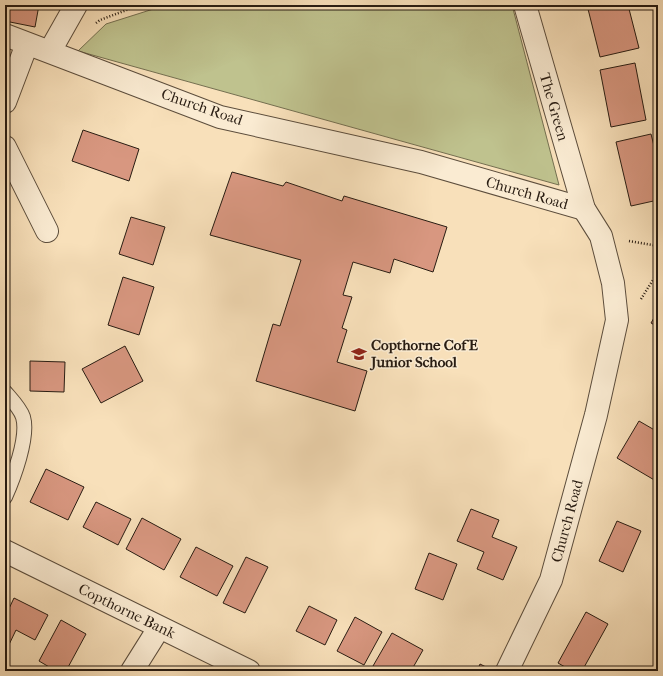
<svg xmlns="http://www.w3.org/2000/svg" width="663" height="676" font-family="'IM FELL French Canon',serif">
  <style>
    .green { fill: #bfc28e; stroke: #746f50 }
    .building { fill: #d89780; stroke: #281c12 }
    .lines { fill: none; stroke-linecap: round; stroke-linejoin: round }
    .service-casing { stroke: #5c4d3c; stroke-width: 16 }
    .minor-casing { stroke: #5c4d3c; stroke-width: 24 }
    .tertiary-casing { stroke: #5c4d3c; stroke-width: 24 }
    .path { stroke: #281c12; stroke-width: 2.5; stroke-dasharray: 1 2; stroke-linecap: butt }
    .service { stroke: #faebd2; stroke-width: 14 }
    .minor { stroke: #faebd2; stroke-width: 22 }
    .tertiary { stroke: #faebd2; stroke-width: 22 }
    .labels { text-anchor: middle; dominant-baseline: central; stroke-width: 3; stroke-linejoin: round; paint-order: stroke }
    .street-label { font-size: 15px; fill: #281c12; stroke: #faebd2 }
    .poi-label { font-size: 15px; font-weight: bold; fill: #281c12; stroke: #faebd2; text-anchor: start }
  </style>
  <rect width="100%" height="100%" fill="#f8e0ba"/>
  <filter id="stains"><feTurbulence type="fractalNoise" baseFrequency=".005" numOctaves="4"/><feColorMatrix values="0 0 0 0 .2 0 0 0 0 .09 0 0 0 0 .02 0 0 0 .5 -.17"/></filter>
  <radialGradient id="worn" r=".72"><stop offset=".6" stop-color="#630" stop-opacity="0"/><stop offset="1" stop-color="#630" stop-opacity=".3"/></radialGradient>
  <path class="green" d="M166,5H512L559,185L78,51L106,24Z"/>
  <g class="building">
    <path d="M5,5H39L35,27L5,21Z"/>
    <path d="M587,5H628L639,48L600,57Z"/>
    <path d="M635,63L646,120L611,127L600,70Z"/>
    <path d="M83,130L139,149L129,181L72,161Z"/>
    <path d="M651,134L658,162V200L631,206L616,142Z"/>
    <path d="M232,172L283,186L286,182L342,201L344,196L447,227L433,272L394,259L390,273L353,262L343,295L352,297L342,328L347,330L337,362L367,371L355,411L256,381L273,324L280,326L301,260L210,235Z"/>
    <path d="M131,217L165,227L153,265L119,254Z"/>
    <path d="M123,277L154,287L139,335L108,325Z"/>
    <path d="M658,311V327L651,323Z"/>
    <path d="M125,346L143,381L101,403L82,369Z"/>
    <path d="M30,361L65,362L64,392L30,391Z"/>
    <path d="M639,421L658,432V478L656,481L617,458Z"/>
    <path d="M46,469L84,487L68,520L30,502Z"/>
    <path d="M96,502L131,519L118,545L83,527Z"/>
    <path d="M471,509L499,520L492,537L517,547L503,580L477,569L484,552L457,541Z"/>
    <path d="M142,518L181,539L164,570L126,549Z"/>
    <path d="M617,521L641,531L623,572L599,561Z"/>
    <path d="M196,547L233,566L217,596L180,577Z"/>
    <path d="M429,553L457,564L443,600L415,589Z"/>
    <path d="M246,557L268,567L245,613L223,603Z"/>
    <path d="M14,598L48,615L35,640L16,630L5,653V617Z"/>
    <path d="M309,606L337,620L325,645L296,631Z"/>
    <path d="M586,612L608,624L582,671H572L558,663Z"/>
    <path d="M355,617L382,632L364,665L337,651Z"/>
    <path d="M61,620L86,634L66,671H56L39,661Z"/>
    <path d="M392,633L423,650L411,671H382L373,666Z"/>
    <path d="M480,664L494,671H477Z"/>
  </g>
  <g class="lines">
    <g class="service-casing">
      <path id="service" d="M5,392C11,399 20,408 23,417C29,437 13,479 5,497"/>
    </g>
    <g class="minor-casing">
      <g id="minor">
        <path d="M5,35L220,117L421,162L584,209"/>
        <path d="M50,51L76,5"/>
        <path d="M5,102L27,44"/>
        <path d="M5,147L47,231"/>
        <path d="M132,671L159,628"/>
        <path d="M507,671L551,580L596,415L617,320L613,283L601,236L584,209L525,5"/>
      </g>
    </g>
    <g class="tertiary-casing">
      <path id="tertiary" d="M5,551L249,671"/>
    </g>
    <g class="path">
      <path d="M96,23L100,20L140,5"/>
      <path d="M629,241L658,246"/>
      <path d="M641,299L658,272"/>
    </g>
    <use href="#service" class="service"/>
    <use href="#minor" class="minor"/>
    <use href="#tertiary" class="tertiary"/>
  </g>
  <defs>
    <g id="school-bare" transform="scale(1.2)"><path d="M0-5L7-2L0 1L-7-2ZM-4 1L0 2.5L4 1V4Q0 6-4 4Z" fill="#8f2418" stroke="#faebd2" stroke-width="2.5" paint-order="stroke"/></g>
  </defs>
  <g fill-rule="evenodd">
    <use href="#school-bare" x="359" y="354"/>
  </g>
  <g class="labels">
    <g class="street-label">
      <text transform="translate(202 107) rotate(19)">Church Road</text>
      <text transform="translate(554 107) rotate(74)">The Green</text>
      <text transform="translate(527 193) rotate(16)">Church Road</text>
      <text transform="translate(567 521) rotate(-75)">Church Road</text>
      <text transform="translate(127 611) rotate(26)">Copthorne Bank</text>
    </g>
    <g class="poi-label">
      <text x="371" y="345">Copthorne CofE<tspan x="371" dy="17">Junior School</tspan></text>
    </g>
  </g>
  <rect width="663" height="676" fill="none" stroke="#f8e0ba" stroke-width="20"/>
  <rect x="6" y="6" width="651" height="664" fill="none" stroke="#281c12" stroke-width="2"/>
  <rect x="10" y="10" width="643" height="656" fill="none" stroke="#281c12"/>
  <rect width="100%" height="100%" filter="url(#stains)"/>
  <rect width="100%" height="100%" fill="url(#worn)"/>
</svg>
